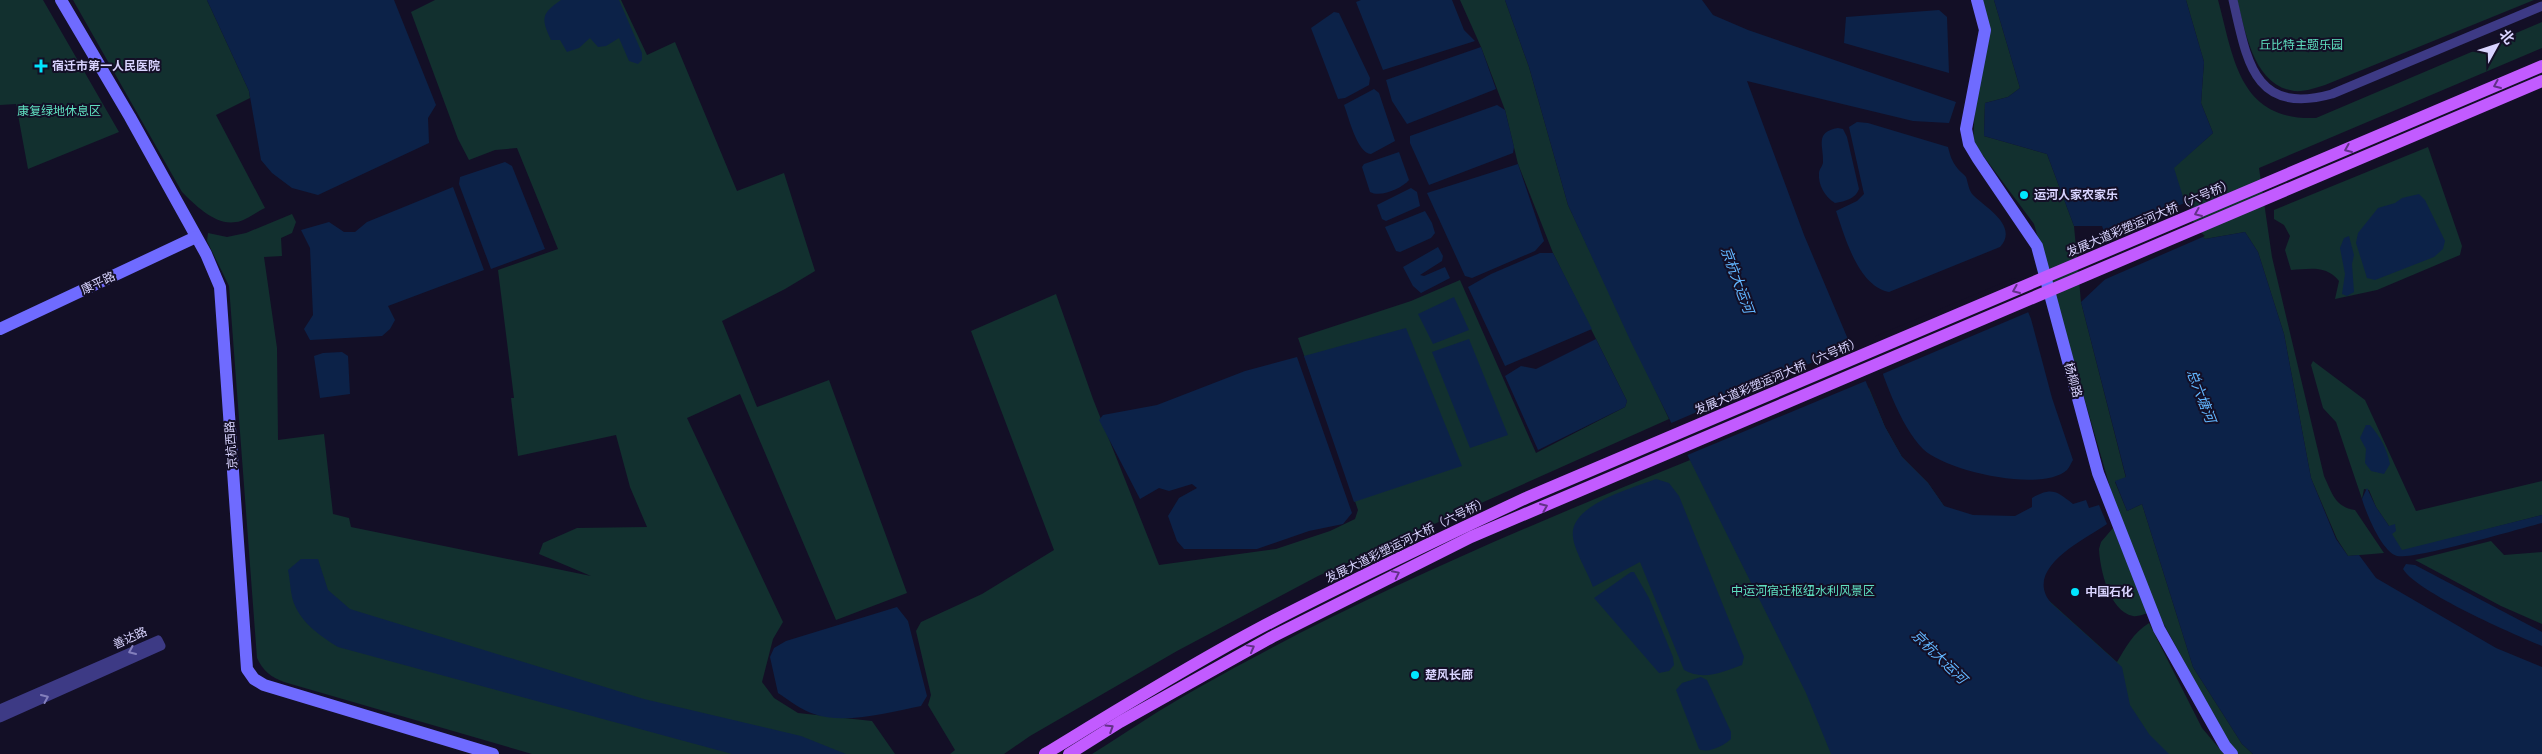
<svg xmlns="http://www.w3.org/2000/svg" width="2542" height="754" font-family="'Fira Sans Condensed','Noto Sans SC',sans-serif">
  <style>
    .green { fill: #12302f }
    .water { fill: #0c2248 }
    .pier { fill: #130f26 }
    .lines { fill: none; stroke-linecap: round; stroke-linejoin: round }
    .street { stroke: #3d3a85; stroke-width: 9 }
    .secondary { stroke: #6f6bff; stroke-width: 12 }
    .primary-bridge { stroke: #c25bff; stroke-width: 12 }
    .oneway { stroke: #623188 }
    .oneway2 { stroke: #837fbc }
    .poi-dot { fill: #00e5ff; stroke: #130f26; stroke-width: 2 }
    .labels { text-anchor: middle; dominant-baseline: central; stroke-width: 4; stroke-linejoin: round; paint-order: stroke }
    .park-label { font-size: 12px; fill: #5fe0c0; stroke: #130f26 }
    .poi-label { font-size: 12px; font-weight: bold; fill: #d9d4ff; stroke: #130f26; text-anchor: start }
    .street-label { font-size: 12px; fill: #d9d4ff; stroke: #130f26 }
    .water-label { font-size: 14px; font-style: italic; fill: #62b6ff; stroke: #130f26 }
  </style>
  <rect width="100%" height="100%" fill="#130f26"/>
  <g class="green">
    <path d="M0,0H43L119,132L28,169L16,104L0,105Z"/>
    <path d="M73,0H207L249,91L250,98L216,115L265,208C256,212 245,221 236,222C216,226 195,205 182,192Z"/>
    <path d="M435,0H621L647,55L675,42L737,191L784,173L815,271L785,289L722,321L757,407L829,380L907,593L836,620L740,394L687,418L783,622L773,639L762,682L774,698L798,713L872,721L895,754H532L284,682C271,677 263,671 257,658L229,286L207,241L208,233L227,237L246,233L292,214L296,222L292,233L281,238L282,256L264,257L277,348L278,440L324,434L333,514L349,518L351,527L591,576L539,554L543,543L577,528L647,527L630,487L616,435L518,456L511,398H514L498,270L558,249L517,148L495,150L469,160L458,139L411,12Z"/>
    <path d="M1460,0H1505L1529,67L1568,205L1669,419L1318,576L1177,651L1030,736L1004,754H950L955,750L928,705L931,695L916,631L921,622L982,594L1054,550L971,331L1056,294L1093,399L1159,565L1276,549L1330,531L1355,519L1358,510L1298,338L1411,301L1460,280L1536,453L1625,407L1627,401L1553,253L1518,164L1505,110L1481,47Z"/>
    <path d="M1981,0H1994L2020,88L2008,97L1985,103L1984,136L2047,154L2074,226L2081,302L2126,478L2115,482L2127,511L2142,504L2193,667L2242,744L2253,754H2237L2230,746L2161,619L2118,515L2034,224L1973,142Z"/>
    <path d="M2186,0H2218C2234,59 2239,121 2316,118L2542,22V48L2259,168L2272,257L2324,476C2332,493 2335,507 2355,510L2384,553L2348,556L2337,539L2311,478L2284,334L2258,252L2245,232L2205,239L2193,229L2173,168L2213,133L2201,103L2204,62Z"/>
    <path d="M2237,0H2534L2325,85C2316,88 2304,92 2294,91C2253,85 2246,32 2237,0Z"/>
    <path d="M2428,147L2462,246L2460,255L2377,290L2335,299L2339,281C2326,265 2310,269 2291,270L2285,250L2290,236L2284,225L2274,219V210Z"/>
    <path d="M2313,361L2365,400L2416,511L2542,481V515L2402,551L2392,538L2389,526L2376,507L2369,490L2364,489L2362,499L2336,422L2323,408L2311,365Z"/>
    <path d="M1869,388L1885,427L1902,457L1928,483L1944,506L2117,662C2126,647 2133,633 2149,623L2202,728L2224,754H1092C1127,732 1162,708 1198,688C1411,567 1642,480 1869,388Z"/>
    <path d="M2113,528L2148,613C2144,614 2137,617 2133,616C2109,611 2100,569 2099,549L2101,542Z"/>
    <path d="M2491,541L2504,555L2542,552V624L2501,606L2415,560Z"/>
  </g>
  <g class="water">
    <path d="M207,0H394L436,105L428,118L429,143L318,195L292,188L272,173L261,160L249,91Z"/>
    <path d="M561,0H619L642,53V60L638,64L629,61L619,38L606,46L598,47L590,38L579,48L567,52L560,40H551C541,18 541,14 561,0Z"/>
    <path d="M1361,0H1452L1464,30L1475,41L1383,70L1356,2Z"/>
    <path d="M1505,0H1702L1713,15L1748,30L1956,102L1949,123L1913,121L1747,81L1804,235L1885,427L1902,457L1928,483L1944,506L1973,515L2015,516L2032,507V498C2052,487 2056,491 2073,504L2086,500L2089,508L2099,505L2107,524C2084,540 2021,569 2052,604L2122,667L2130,705L2149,734L2169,754H1831L1806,693L1631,342L1568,205L1529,67Z"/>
    <path d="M1994,0H2186L2204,62L2201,103L2213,133L2174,168L2193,229L2205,239L2245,232L2258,252L2284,334L2311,478L2336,539L2348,556L2359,555L2376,578L2496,648L2542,667V754H2253L2242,744L2193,667L2142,504L2127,511L2115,481L2126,477L2081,302L2117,268L2102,226H2074L2047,154L1984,136L1985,103L2008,97L2020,88Z"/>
    <path d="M1939,10L1947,17L1949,73L1844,43L1846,17Z"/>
    <path d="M1334,12L1339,13L1370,78L1369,85L1345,98L1338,99L1311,28Z"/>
    <path d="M1481,47L1496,89L1407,124L1392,101L1386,80Z"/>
    <path d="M1374,89L1379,93L1395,141L1371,154C1357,153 1349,118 1344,105Z"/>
    <path d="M1497,105L1505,110L1514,147L1513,153L1429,185L1410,143V136Z"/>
    <path d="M1857,122L1868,123L1948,147C1950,155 1952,162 1958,169C1960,172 1964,174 1966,177C1968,183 1969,191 1973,195C1986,208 2019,226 2000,247L1889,292C1858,286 1845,237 1836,211L1857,201L1864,194L1849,127Z"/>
    <path d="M1838,128L1843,129L1847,137L1859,189C1855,199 1846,201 1835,203C1825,197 1818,185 1819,173C1819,169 1823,166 1823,162C1824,146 1814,132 1838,128Z"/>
    <path d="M1399,152L1409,180C1402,188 1381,198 1370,192L1362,167L1364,164Z"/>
    <path d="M505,162L512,166L545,249L491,269L459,184L460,177Z"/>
    <path d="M1518,164L1544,241L1535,251L1472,278L1465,276L1427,193Z"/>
    <path d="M453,187L484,270L388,306L395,320L390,329L382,336L310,340L304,329L313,315L310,248L301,230L329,222L344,232H355L367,222Z"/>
    <path d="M1411,188L1417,192L1420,206L1386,221L1382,219L1377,205Z"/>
    <path d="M2419,194L2425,200L2445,241L2443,249L2434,257L2375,280L2367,278L2356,243L2358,233L2378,208L2395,203L2402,198Z"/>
    <path d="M1425,211L1432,223L1435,233L1431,238L1400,252L1396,251L1385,227Z"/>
    <path d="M2349,236L2354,255L2352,264L2354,292L2347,296L2342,294L2345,274L2340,248L2344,238Z"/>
    <path d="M1438,247L1443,256L1442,261L1420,275L1424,276L1445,267L1450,278L1421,293L1413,286L1403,267Z"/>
    <path d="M1540,253H1553L1592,329L1505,366L1468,287L1491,274Z"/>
    <path d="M2015,280L2031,319L2052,398L2073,460C2071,463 2069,468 2067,470C2041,493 1946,471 1923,449C1900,426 1882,374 1873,343Z"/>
    <path d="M1454,297L1469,330L1433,344L1418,314Z"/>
    <path d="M1406,328L1462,466L1354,502L1304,356Z"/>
    <path d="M1469,339L1508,435L1470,448L1432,352Z"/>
    <path d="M1596,339L1627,401L1625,407L1538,450L1505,376L1521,366L1536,369Z"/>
    <path d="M342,352L348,356L350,394L320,398L314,356L323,353Z"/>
    <path d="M1297,357L1352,513L1343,524L1309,531L1257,549H1184L1177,541L1168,516L1179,498L1197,488L1192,484L1169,491L1159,488L1140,499L1099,420L1103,415L1157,405L1245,371Z"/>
    <path d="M2366,425H2370C2380,436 2387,449 2390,464L2384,474L2371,471L2365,463L2366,449L2360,438Z"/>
    <path d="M1656,479L1669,483L1679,496L1744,657L1742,665C1723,672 1703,681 1684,670L1640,562L1593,587C1588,573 1574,550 1573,537C1568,505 1633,488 1656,479Z"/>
    <path d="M2367,488L2376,507L2389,526L2395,524L2396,531L2392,534L2402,550L2542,515V523C2519,529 2413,560 2397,556C2382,552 2366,513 2362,499Z"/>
    <path d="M301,559H318L328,590L350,609L644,699L801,736L846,754H732L338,647C319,635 298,621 292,597C290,588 290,579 288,570Z"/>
    <path d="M2406,564L2415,565L2542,632V646C2513,634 2418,593 2403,569Z"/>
    <path d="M1631,572H1634L1649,598L1673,657L1674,665L1669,671L1659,673L1594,598Z"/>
    <path d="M897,607L908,621L927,696L921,706C891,712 844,725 814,714C801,710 789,700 778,693L770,657L774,648L786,641Z"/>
    <path d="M1701,677L1707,680L1731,732V739C1725,745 1708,754 1699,749L1676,690L1682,683Z"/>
  </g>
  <g class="pier">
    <path d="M2187,202L2195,227L2205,236L2099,282L2114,268L2104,237Z"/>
    <path d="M2014,278L2017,279L2031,311L1880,375L1871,343L1876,336Z"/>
    <path d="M1853,345L1868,380L1685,456L1669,424Z"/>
  </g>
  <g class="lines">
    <g class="street">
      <path d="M2233,0C2247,60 2253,116 2332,94L2542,6"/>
      <path d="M0,709L158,640L161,646L0,718"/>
    </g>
    <g class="secondary">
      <path d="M61,0L130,117L206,254L220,287L247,669L254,679L264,685L493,754"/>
      <path d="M1977,0L1985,30L1966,129L1969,144L1978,159L2037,246L2098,473L2159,629L2225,746L2232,754"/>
      <path d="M0,329L196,237"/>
    </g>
    <g class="primary-bridge">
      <path d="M1045,754C1114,712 1183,669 1254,631C1343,584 1434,541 1526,498L2542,66"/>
      <path d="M1069,754L1120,722L1272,637L1471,537L2542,81"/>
    </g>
  </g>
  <defs><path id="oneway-chevron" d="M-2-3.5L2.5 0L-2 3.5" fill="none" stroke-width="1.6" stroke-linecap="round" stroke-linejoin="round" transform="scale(1.25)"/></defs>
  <g class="oneway">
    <use href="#oneway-chevron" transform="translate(2497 85) rotate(157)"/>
    <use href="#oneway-chevron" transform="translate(2348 149) rotate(157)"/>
    <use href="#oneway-chevron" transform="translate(2198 213) rotate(157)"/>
    <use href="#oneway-chevron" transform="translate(2016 290) rotate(157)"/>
    <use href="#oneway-chevron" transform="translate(1544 507) rotate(-23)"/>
    <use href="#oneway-chevron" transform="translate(1396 574) rotate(-26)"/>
    <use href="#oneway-chevron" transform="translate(1251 648) rotate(-29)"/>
    <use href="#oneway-chevron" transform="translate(1110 728) rotate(-32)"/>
  </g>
  <g class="oneway2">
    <use href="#oneway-chevron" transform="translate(132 651) rotate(156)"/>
    <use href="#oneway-chevron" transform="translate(45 698) rotate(-24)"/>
  </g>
  <g class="poi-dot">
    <path d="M38.5 58.5h5v5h5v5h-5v5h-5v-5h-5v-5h5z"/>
    <circle cx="2024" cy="195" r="5"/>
    <circle cx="2075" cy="592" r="5"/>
    <circle cx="1415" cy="675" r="5"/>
  </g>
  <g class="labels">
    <g class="park-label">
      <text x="2301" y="45">丘比特主题乐园</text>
      <text x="59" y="111">康复绿地休息区</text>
      <text x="1803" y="591">中运河宿迁枢纽水利风景区</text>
    </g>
    <g class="poi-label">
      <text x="52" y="66">宿迁市第一人民医院</text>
      <text x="2034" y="195">运河人家农家乐</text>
      <text x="2085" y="592">中国石化</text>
      <text x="1425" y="675">楚风长廊</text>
    </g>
    <g class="street-label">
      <text transform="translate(2150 218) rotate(-23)">发展大道彩塑运河大桥（六号桥）</text>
      <text transform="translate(98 283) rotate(-25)">康平路</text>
      <text transform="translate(1778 376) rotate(-23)">发展大道彩塑运河大桥（六号桥）</text>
      <text transform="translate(2073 380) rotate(75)">杨柳路</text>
      <text transform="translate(231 445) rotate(-94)">京杭西路</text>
      <text transform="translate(1407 540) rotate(-26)">发展大道彩塑运河大桥（六号桥）</text>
      <text transform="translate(130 638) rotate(-24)">善达路</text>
    </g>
    <g class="water-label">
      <text transform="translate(1737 280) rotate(70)">京杭大运河</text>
      <text transform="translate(2201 396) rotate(69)">总六塘河</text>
      <text transform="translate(1939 657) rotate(44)">京杭大运河</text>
    </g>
  </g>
  <g transform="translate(2497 45) rotate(50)" stroke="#130f26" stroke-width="4" paint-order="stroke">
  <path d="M0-4L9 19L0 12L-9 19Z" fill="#d9d4ff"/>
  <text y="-8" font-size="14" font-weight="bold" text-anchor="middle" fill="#d9d4ff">北</text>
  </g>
</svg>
